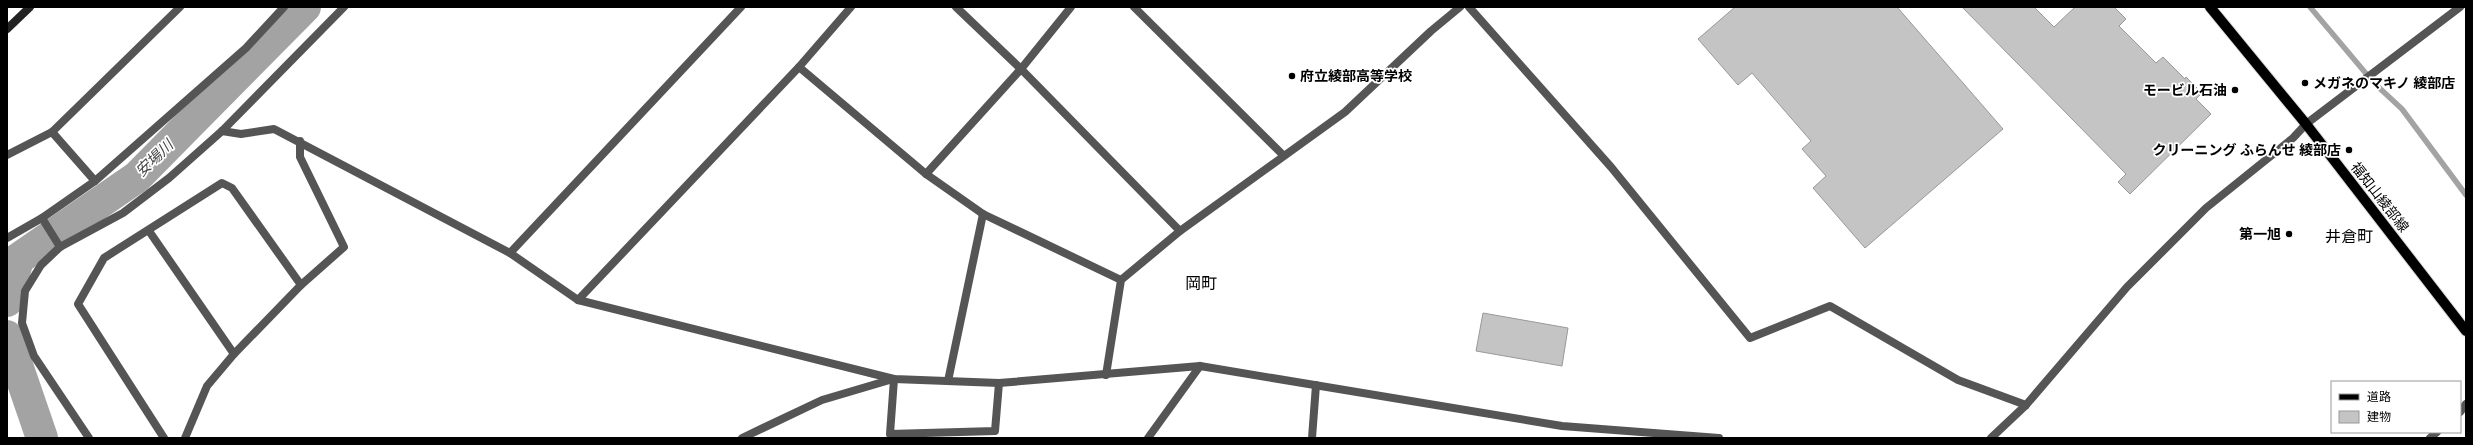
<svg xmlns="http://www.w3.org/2000/svg" width="2473" height="445" font-family="'Archivo Narrow','Noto Sans JP',sans-serif">
  <style>
    .lines { fill: none; stroke-linecap: round; stroke-linejoin: round }
    .stream { stroke: #a3a3a3; stroke-width: 5.5 }
    .river { stroke: #a3a3a3; stroke-width: 32 }
    .building { fill: #c4c4c4; stroke: #999 }
    .primary-casing { stroke: #dbdbdb; stroke-width: 12 }
    .street { stroke: #555; stroke-width: 8 }
    .secondary { stroke: #222; stroke-width: 8 }
    .primary { stroke: #000; stroke-width: 10 }
    .poi-dot { fill: #000; stroke: #fff; stroke-width: 1.5 }
    .labels { text-anchor: middle; dominant-baseline: central; stroke-width: 3.5; stroke-linejoin: round; paint-order: stroke }
    .poi-label { font-size: 14px; font-weight: bold; fill: #000; stroke: #fff; text-anchor: end }
    .street-label { font-size: 14px; fill: #000; stroke: #fff }
    .water-label { font-size: 15px; font-style: italic; fill: #444; stroke: #fff }
    .quarter-label { font-size: 16px; fill: #000; stroke: #fff }
  </style>
  <rect width="100%" height="100%" fill="#fff"/>
  <g class="lines">
    <g class="stream">
      <path d="M2310,7L2374,83L2402,109L2466,195"/>
      <path d="M7,262L18,259"/>
    </g>
    <g class="river">
      <path d="M7,301L18,259L137,177L305,7"/>
      <path d="M7,336L42,438"/>
    </g>
  </g>
  <g class="building">
    <path d="M1735,7H1897L2003,129L1865,248L1813,188L1826,176L1802,149L1811,141L1752,73L1738,85L1698,39Z"/>
    <path d="M1962,7H2034L2054,27L2075,7H2114L2126,19L2119,26L2156,63L2163,57L2185,79L2186,77L2202,93L2196,99L2211,114L2130,194L2118,182L2126,174Z"/>
    <path d="M1483,313L1568,328L1562,366L1476,351Z"/>
  </g>
  <g class="lines">
    <g class="primary-casing">
      <path id="primary" d="M2210,7L2306,124L2466,331"/>
    </g>
    <g class="street">
      <path d="M956,7L1021,69L1180,231"/>
      <path d="M1134,7L1283,155"/>
      <path d="M1469,7L1611,167L1750,338L1830,306L1958,380L2026,405"/>
      <path d="M799,67L926,174L983,214L1121,280"/>
      <path d="M222,131L241,134L274,129L510,253L578,300L894,379L999,383L1200,366L1562,426L1719,438"/>
      <path d="M52,132L95,181"/>
      <path d="M7,155L52,132L180,7"/>
      <path d="M926,174L1021,69L1071,7"/>
      <path d="M42,218L60,247"/>
      <path d="M149,231L234,354"/>
      <path d="M7,238L42,218L95,181L246,48L284,7"/>
      <path d="M510,253L741,7"/>
      <path d="M578,300L799,67L851,7"/>
      <path d="M1106,375L1121,280L1180,231L1345,112L1431,31L1460,7"/>
      <path d="M894,379L890,434L995,431L999,383"/>
      <path d="M948,381L983,214"/>
      <path d="M2460,412L2466,404"/>
      <path d="M89,438L34,356L22,323L25,291L41,265L60,247L123,213L169,178L222,131L344,7"/>
      <path d="M164,438L78,304L104,258L222,183L232,188L301,285"/>
      <path d="M185,438L207,386L234,354L301,285L344,247L300,157V141"/>
      <path d="M742,438L822,400L893,379"/>
      <path d="M1148,438L1200,366"/>
      <path d="M1312,438L1316,385"/>
      <path d="M1991,438L2026,405L2127,287L2206,208L2293,138L2306,124L2460,7"/>
      <path d="M2430,438L2437,432"/>
    </g>
    <path class="secondary" d="M7,29L30,7"/>
    <use href="#primary" class="primary"/>
  </g>
  <g class="poi-dot">
    <circle cx="1292" cy="76" r="4"/>
    <circle cx="2305" cy="83" r="4"/>
    <circle cx="2235" cy="90" r="4"/>
    <circle cx="2349" cy="150" r="4"/>
    <circle cx="2289" cy="234" r="4"/>
  </g>
  <g class="labels">
    <g class="poi-label">
      <text x="1300" y="76" text-anchor="start">府立綾部高等学校</text>
      <text x="2313" y="83" text-anchor="start">メガネのマキノ 綾部店</text>
      <text x="2227" y="90">モービル石油</text>
      <text x="2341" y="150">クリーニング ふらんせ 綾部店</text>
      <text x="2281" y="234">第一旭</text>
    </g>
    <g class="street-label">
      <text transform="translate(2380 197) rotate(52)">福知山綾部線</text>
    </g>
    <g class="water-label">
      <text transform="translate(154 158) rotate(-44)">安場川</text>
    </g>
    <g class="quarter-label">
      <text x="2349" y="236">井倉町</text>
      <text x="1201" y="283">岡町</text>
    </g>
  </g>
  <rect width="2473" height="445" fill="none" stroke="#000000" stroke-width="16"/>
  <rect x="2331" y="381" width="130" height="52" fill="#ffffff" stroke="#999999"/>
  <rect x="2339" y="394" width="20" height="6" fill="#000000" stroke="#999999"/>
  <text x="2367" y="401" font-size="12" fill="#000000">道路</text>
  <rect x="2339" y="411" width="20" height="12" fill="#c4c4c4" stroke="#999999"/>
  <text x="2367" y="421" font-size="12" fill="#000000">建物</text>
</svg>
